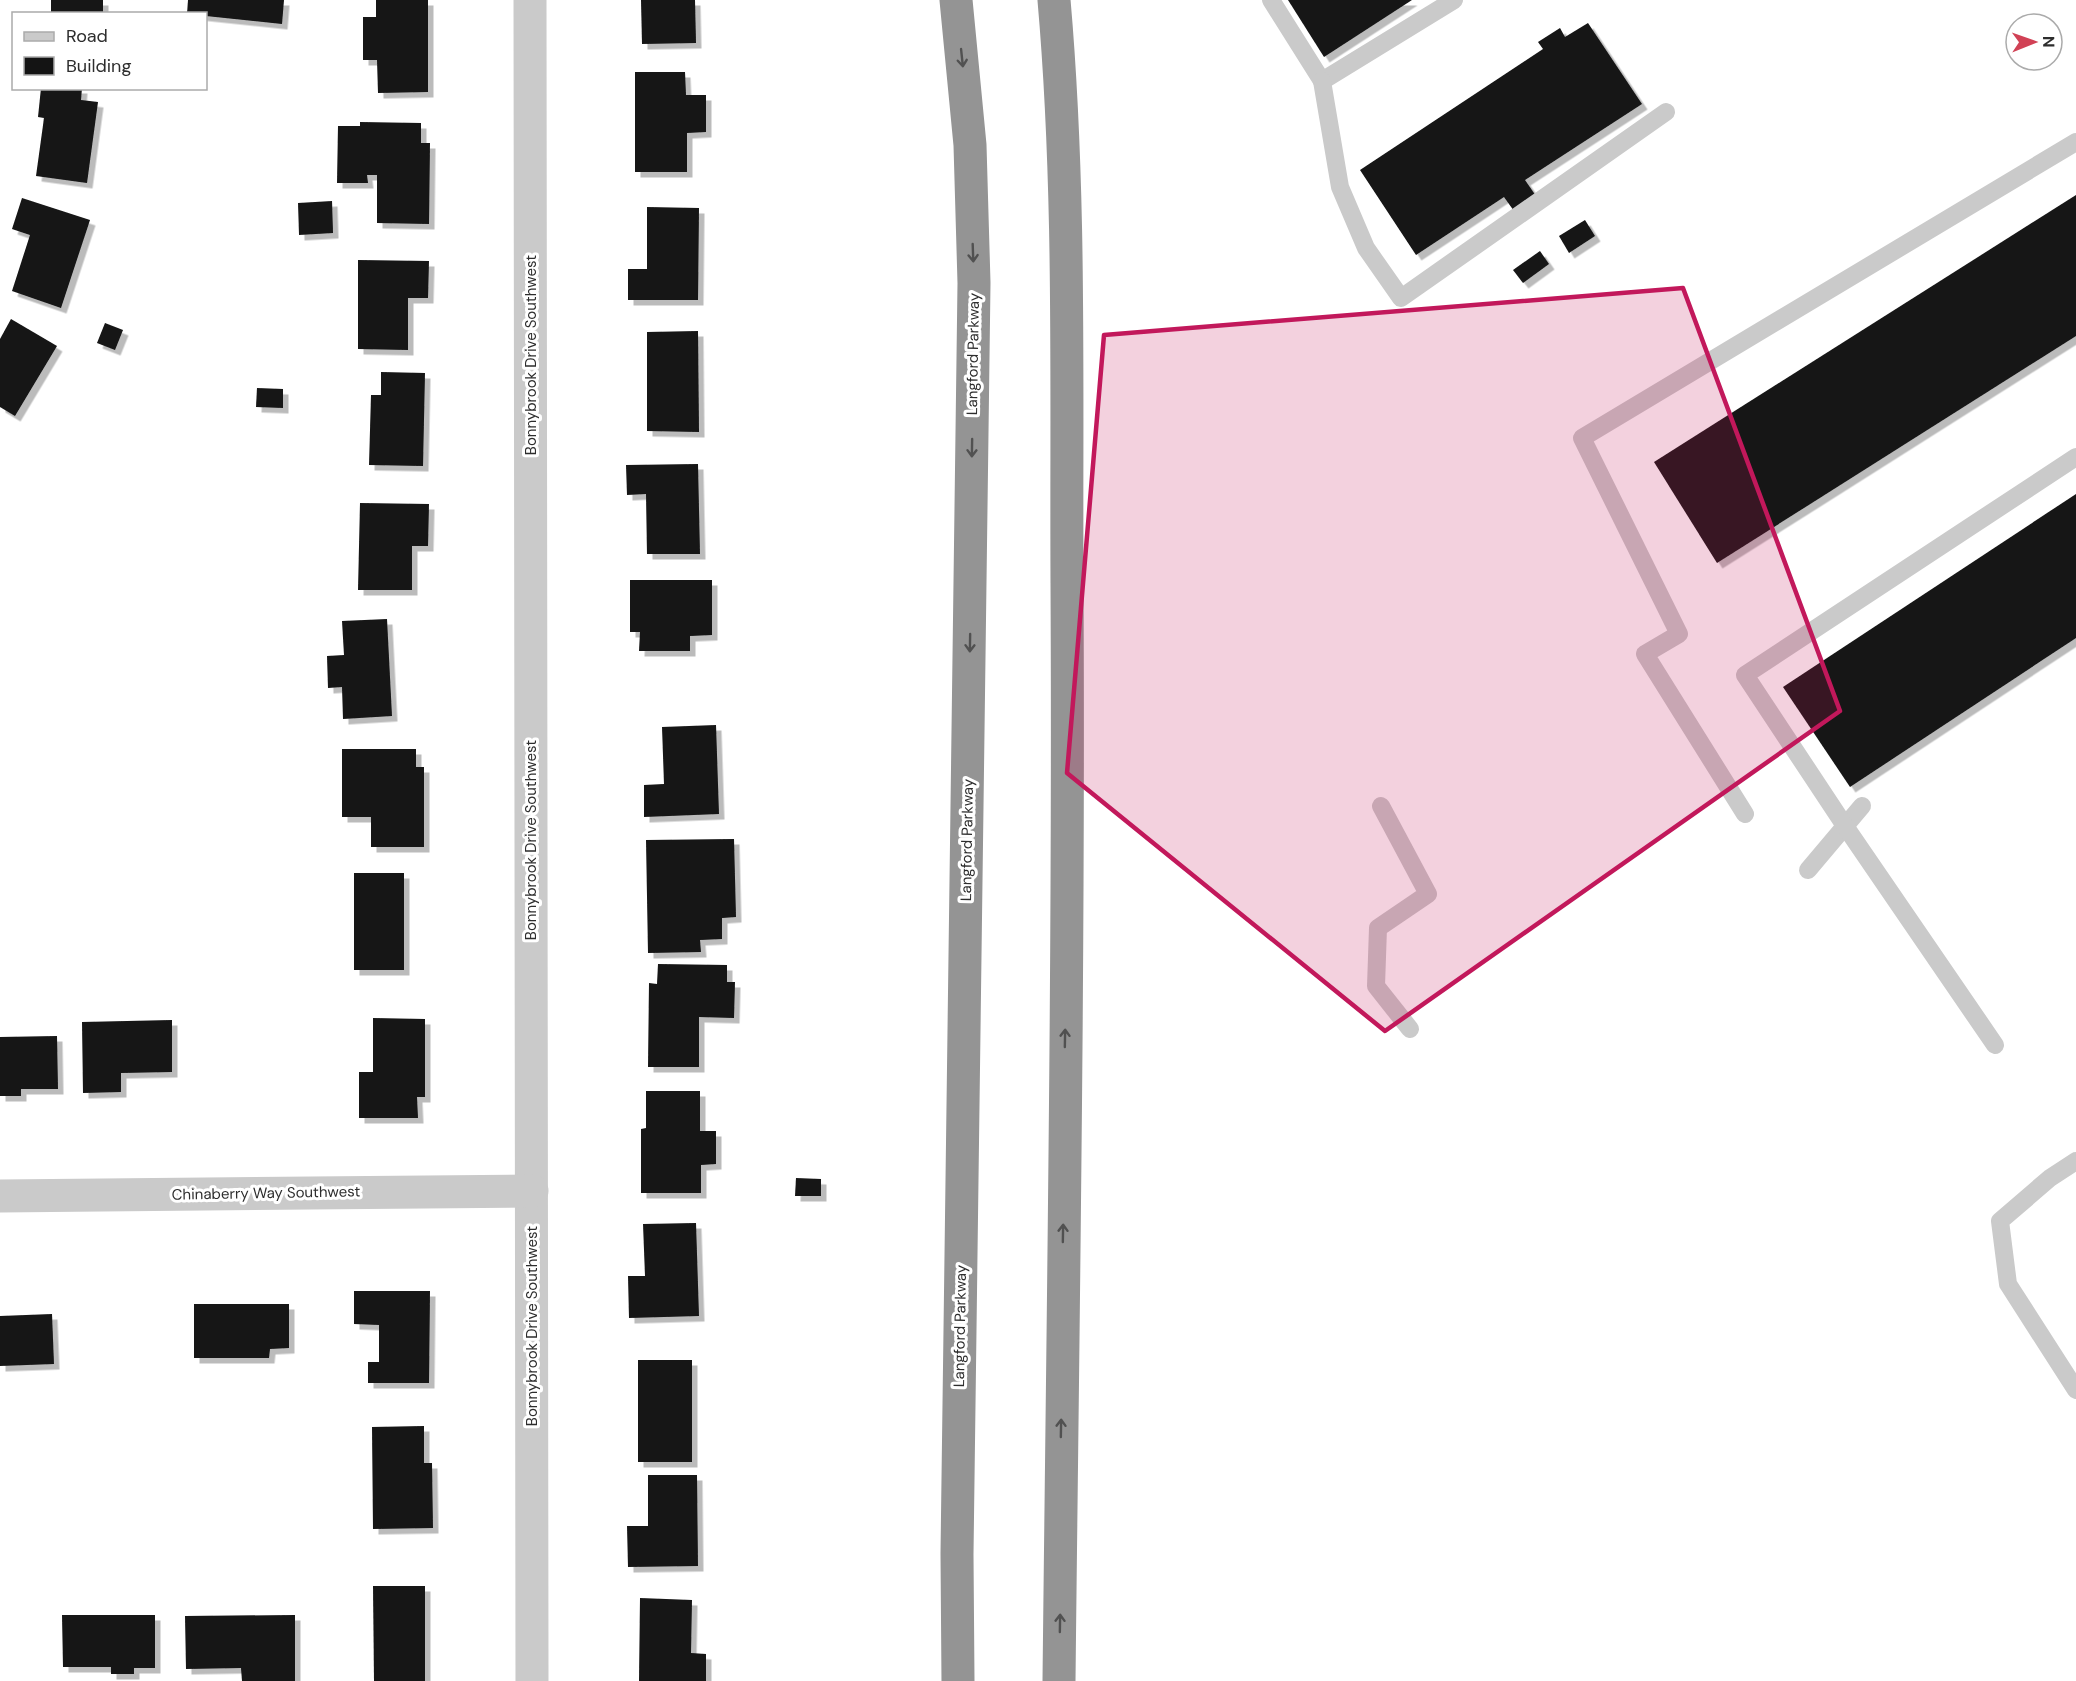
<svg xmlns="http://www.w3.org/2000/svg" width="2076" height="1681" font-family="'DM Sans',sans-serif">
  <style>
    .building { fill: #141414; filter: url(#shadow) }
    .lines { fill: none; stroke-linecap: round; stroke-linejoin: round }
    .service { stroke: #cacaca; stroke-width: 18 }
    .minor { stroke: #cacaca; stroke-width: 33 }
    .motorway { stroke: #949494; stroke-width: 33 }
    .oneway { stroke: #515151 }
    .marked { fill: #c2185b; fill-opacity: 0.2; stroke: #c2185b; stroke-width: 4.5; stroke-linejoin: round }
    .labels { text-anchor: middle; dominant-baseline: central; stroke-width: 6; stroke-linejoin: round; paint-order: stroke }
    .street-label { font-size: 15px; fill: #2d2d2d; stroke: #fff }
  </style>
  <defs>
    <filter id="shadow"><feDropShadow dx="5.5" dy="5.5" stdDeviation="0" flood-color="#0004"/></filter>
  </defs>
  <rect width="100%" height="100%" fill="#fff"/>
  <g class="building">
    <rect x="51" y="0" width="52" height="14"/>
    <path d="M188,0H284L282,24L187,14Z"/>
    <path d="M376,0H428V92L378,93L377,60H363V17H376Z"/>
    <path d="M641,0H695L696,43L642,44Z"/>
    <path d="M1288,0H1412L1324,57Z"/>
    <path d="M1588,23L1642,104L1525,180L1536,196L1514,211L1504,197L1416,255L1360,170L1543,49L1538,42L1560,28L1565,37Z"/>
    <path d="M635,72H685L686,95H706V132L687,133V172H635Z"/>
    <path d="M41,88H82L81,100L98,102L87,183L36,176L44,118L38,117Z"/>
    <path d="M360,122L421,123V143H430L429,224L377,223V175H367L368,183H337L338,126H360Z"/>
    <path d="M2076,195V336L1717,563L1654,462Z"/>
    <path d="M22,198L90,220L61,308L12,291L30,235L12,229Z"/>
    <path d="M332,201L333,233L299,235L298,203Z"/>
    <path d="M647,207L699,208L698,300H628V269H647Z"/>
    <path d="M1585,220L1595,236L1569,253L1559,236Z"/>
    <path d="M1540,251L1549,264L1523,283L1513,270Z"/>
    <path d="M358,260L429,261L428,298H408V350L358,349Z"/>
    <path d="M11,319L57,346L15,416L0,407V339Z"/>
    <path d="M105,323L123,330L115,350L97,343Z"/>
    <path d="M698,331L699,432L647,431V332Z"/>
    <path d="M381,372L425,373L423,466L369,465L371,395H381Z"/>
    <path d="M257,388L283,389V408L256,407Z"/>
    <path d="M698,464L700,554H647L646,494L627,495L626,465Z"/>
    <path d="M2076,494V638L1850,787L1783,687Z"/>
    <path d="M360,503L429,504L428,546H412V590H358Z"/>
    <path d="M630,580H712V635L690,636V651H639L640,632H630Z"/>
    <path d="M387,619L392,716L343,719L342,687L328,688L327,656L344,655L342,621Z"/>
    <path d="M716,725L719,814L644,817V785L664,784L662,727Z"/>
    <path d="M342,749H416V767H424V847H371V817H342Z"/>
    <path d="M734,839L736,917L722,918V939L700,940L701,952L648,953L646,840Z"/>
    <rect x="354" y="873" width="50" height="97"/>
    <path d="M658,964L727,965V982H735L734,1018L699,1017V1067H648L649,983L657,984Z"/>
    <path d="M373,1018L425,1019V1097H417L418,1118H359V1072H373Z"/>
    <path d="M172,1020V1072L121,1073V1092L83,1093L82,1022Z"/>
    <path d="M57,1036L58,1089H21V1096H0V1037Z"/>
    <path d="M646,1091H700V1131H716V1164L701,1165V1193H641V1129L646,1128Z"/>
    <path d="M796,1178L821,1179V1196H795Z"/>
    <path d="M696,1223L699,1316L629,1318L628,1276H645L643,1224Z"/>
    <path d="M354,1291H430L429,1383H368V1362H379V1325L354,1324Z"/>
    <path d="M194,1304H289V1348L270,1349L269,1358H194Z"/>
    <path d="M52,1314L54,1364L0,1366V1316Z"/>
    <rect x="638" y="1360" width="54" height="102"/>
    <path d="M424,1426V1463H432L433,1528L373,1529L372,1427Z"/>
    <path d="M648,1475H697L698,1566L628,1567L627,1526H648Z"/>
    <path d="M373,1586H425V1681H374Z"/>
    <path d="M640,1598L692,1600L691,1653L706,1654V1681H639Z"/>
    <path d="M62,1615H155V1668H134V1674H111V1667H63Z"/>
    <path d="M295,1615V1681H242L241,1668L186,1669L185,1616Z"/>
  </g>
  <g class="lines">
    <g class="service">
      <path d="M1271,0L1322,81L1454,0"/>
      <path d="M1322,81L1340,187L1366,248L1401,298L1666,112"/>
      <path d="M1381,806L1428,894L1378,928L1376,986L1410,1029"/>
      <path d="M1745,814L1645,654L1679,634L1582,438L2076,142"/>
      <path d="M1808,870L1862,806"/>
      <path d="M1995,1045L1845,826L1745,675L2076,457"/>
      <path d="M2076,1161L2050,1178L2000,1221L2008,1284L2076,1390"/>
    </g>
    <g class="minor">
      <path d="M530,0L532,1681"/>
      <path d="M0,1196L532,1191"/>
    </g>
    <g class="motorway">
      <path d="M956,0L970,145L974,283L957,1554L958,1681"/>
      <path d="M1054,0C1071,193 1066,389 1067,583C1069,949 1063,1315 1059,1681"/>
    </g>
  </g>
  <defs><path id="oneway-shaft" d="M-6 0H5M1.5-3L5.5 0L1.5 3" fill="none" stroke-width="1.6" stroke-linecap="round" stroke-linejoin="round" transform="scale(1.5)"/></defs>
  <g class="oneway">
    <use href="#oneway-shaft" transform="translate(962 58) rotate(84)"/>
    <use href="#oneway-shaft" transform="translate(973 253) rotate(88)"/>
    <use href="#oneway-shaft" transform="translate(972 448) rotate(91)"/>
    <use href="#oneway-shaft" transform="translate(970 643) rotate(91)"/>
    <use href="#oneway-shaft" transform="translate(1065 1038) rotate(-89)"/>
    <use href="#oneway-shaft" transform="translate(1063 1233) rotate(-89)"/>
    <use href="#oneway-shaft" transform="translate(1061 1428) rotate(-89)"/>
    <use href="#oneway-shaft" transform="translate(1060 1623) rotate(-89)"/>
  </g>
  <path class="marked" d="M1683,288L1840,711L1385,1031L1067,773L1104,335Z"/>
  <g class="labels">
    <g class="street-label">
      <text transform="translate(973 354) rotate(-89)">Langford Parkway</text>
      <text transform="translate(531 355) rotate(-90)">Bonnybrook Drive Southwest</text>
      <text transform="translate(531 840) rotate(-90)">Bonnybrook Drive Southwest</text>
      <text transform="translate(967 840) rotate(-89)">Langford Parkway</text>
      <text transform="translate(266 1193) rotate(-1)">Chinaberry Way Southwest</text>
      <text transform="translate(532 1326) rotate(-90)">Bonnybrook Drive Southwest</text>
      <text transform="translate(960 1326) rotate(-89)">Langford Parkway</text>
    </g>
  </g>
  <rect x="12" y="12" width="195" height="78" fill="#ffffff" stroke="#ababab" stroke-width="1.5"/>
  <rect x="24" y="32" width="30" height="9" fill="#cacaca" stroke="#ababab" stroke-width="1.5"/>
  <text x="66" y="42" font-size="18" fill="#2d2d2d">Road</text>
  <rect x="24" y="57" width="30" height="18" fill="#141414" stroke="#ababab" stroke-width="1.5"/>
  <text x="66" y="72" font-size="18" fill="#2d2d2d">Building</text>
  <g transform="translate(2034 42) rotate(89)"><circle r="28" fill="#ffffff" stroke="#ababab" stroke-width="1.5"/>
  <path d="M0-4.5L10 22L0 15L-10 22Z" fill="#d14155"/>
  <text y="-9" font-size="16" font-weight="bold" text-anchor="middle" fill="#2d2d2d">N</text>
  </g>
</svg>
